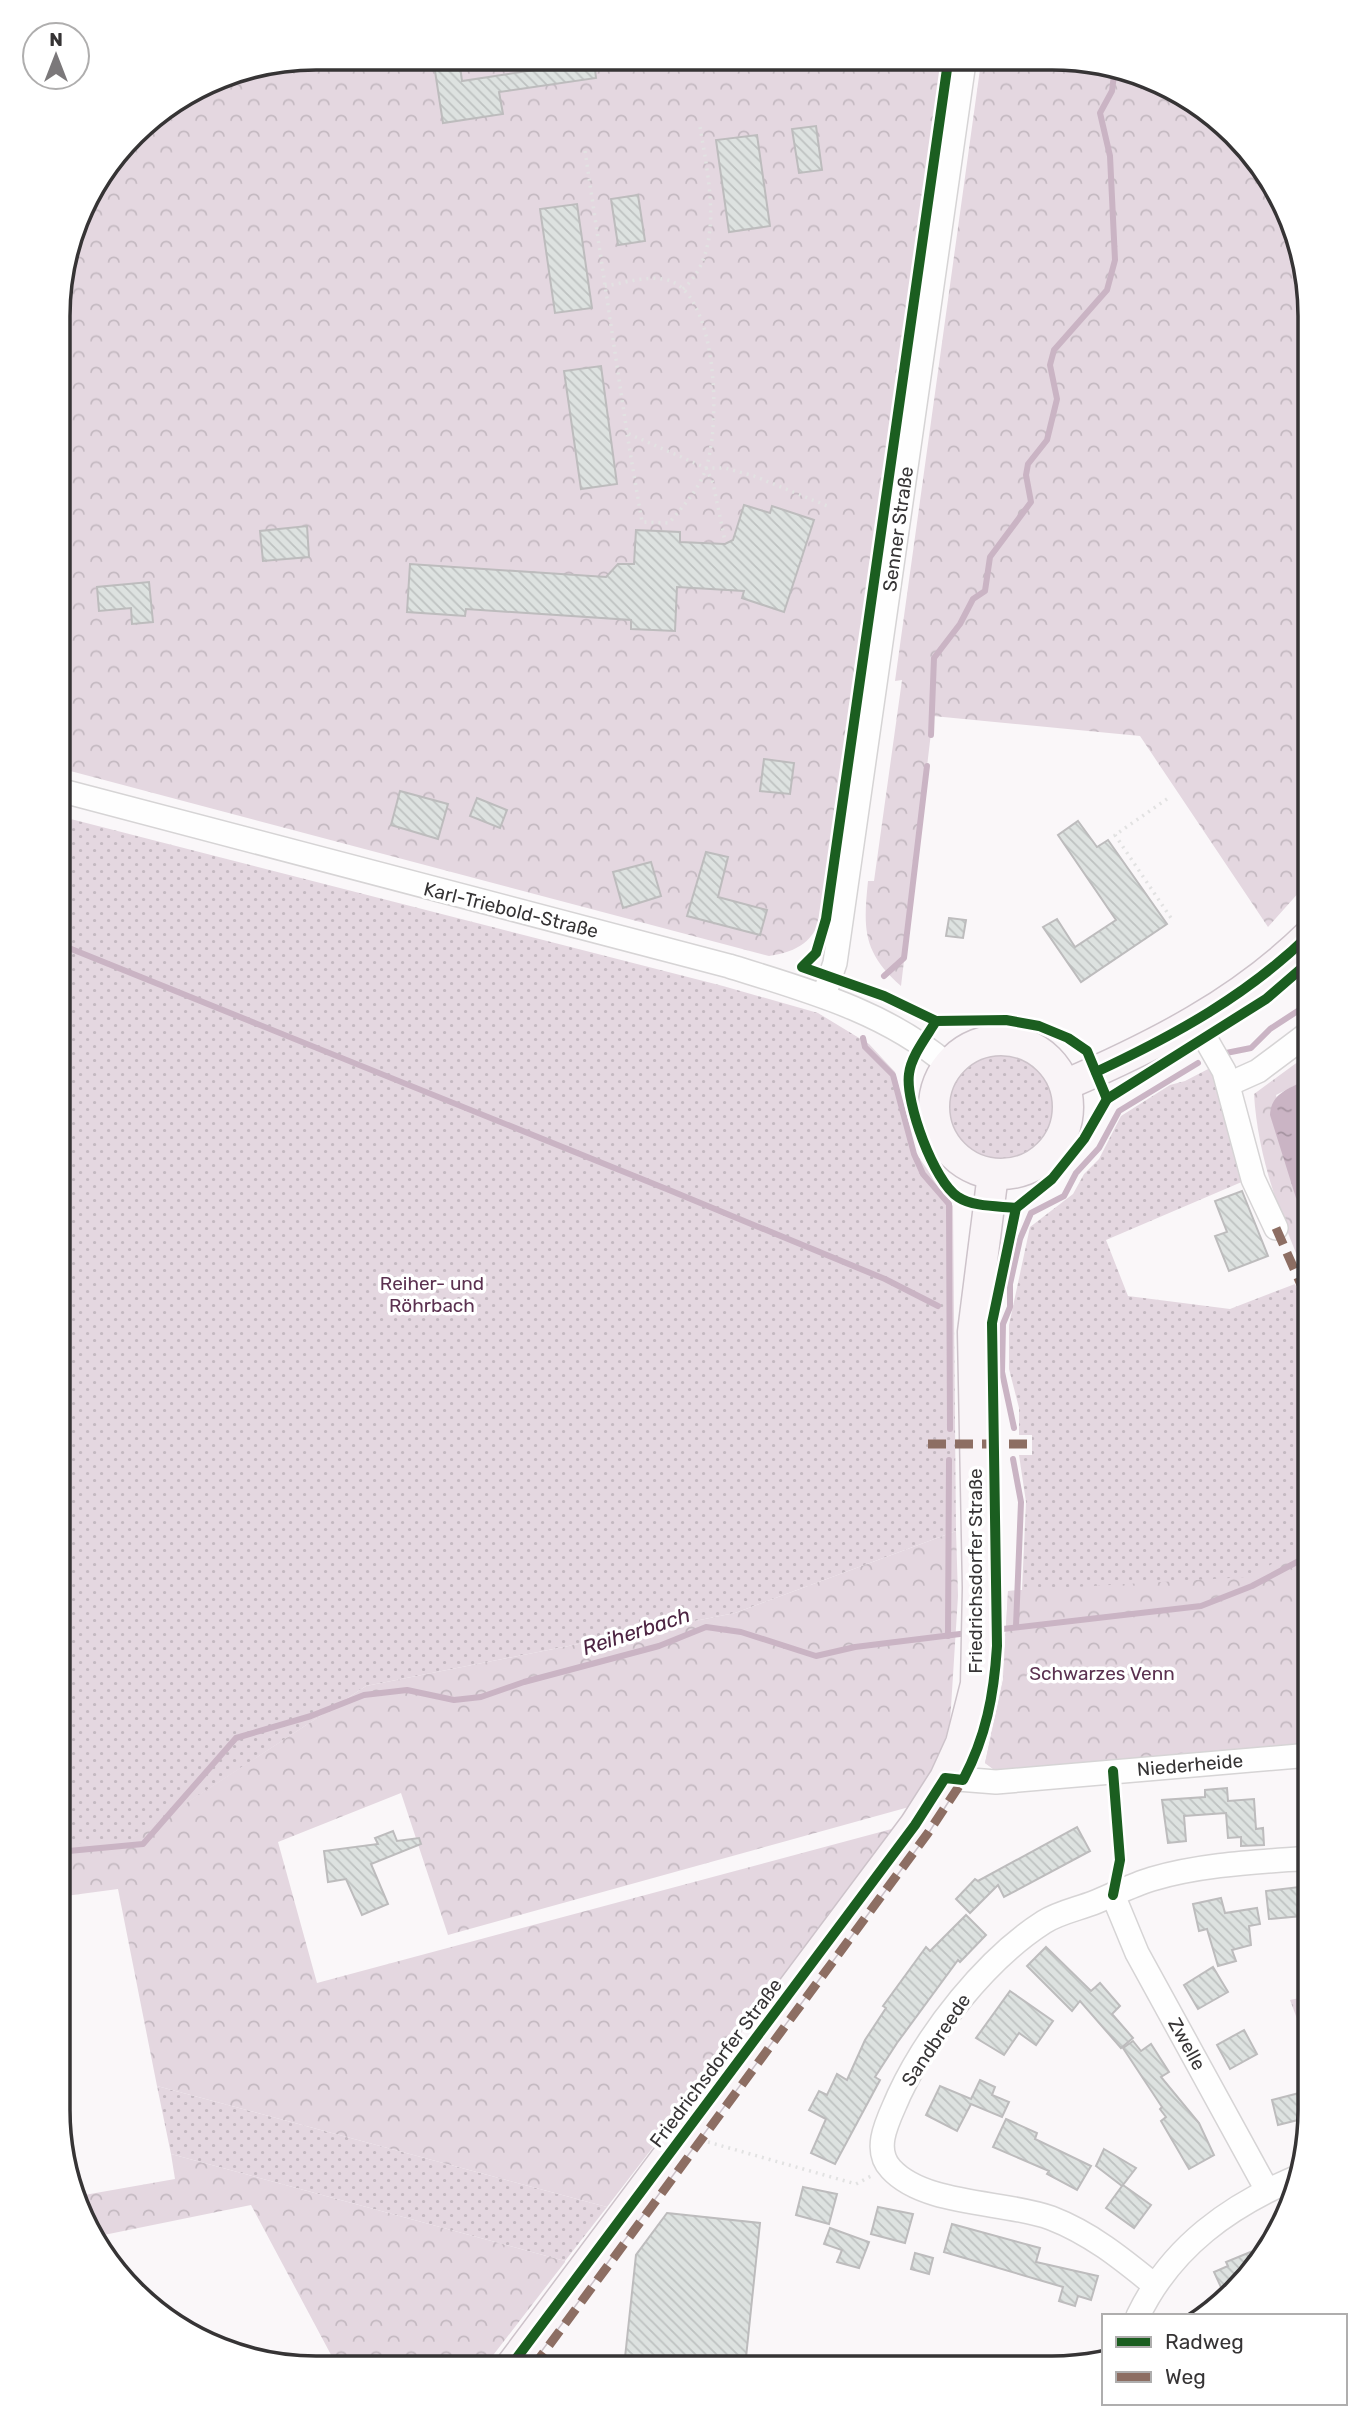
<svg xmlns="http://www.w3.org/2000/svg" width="1368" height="2426" font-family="Rubik,sans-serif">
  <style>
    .grass { fill: url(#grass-dots) }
    .forest { fill: url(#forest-crowns) }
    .water { fill: url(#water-ripples) }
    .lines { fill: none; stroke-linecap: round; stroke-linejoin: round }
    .stream { stroke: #cab4c4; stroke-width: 6 }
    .building { fill: url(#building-back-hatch); stroke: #bdbcbd; stroke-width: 2 }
    .minor-casing { stroke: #d6d4d5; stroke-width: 26 }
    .major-casing { stroke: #cdc3ca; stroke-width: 33 }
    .path { stroke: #e2e2e2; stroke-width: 3.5; stroke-dasharray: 2 5; stroke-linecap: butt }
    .minor { stroke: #fefefe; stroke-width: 23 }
    .major { stroke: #f9f4f7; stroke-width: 30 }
    .quiet { stroke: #8d6e63; stroke-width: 9; stroke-dasharray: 18 9; stroke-linecap: butt }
    .cycleway-casing { stroke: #fff; stroke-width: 15 }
    .cycleway { stroke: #1b5e20; stroke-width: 10 }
    .labels { text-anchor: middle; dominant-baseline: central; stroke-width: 7; stroke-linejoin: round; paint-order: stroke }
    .street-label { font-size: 19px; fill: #363435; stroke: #fff }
    .park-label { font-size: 19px; fill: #5b3150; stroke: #fff }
    .water-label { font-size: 21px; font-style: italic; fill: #4c2442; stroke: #fff }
    .rim { fill: none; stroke: #363435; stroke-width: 3.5 }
  </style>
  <defs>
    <pattern id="grass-dots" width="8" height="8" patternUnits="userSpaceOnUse" patternTransform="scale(1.75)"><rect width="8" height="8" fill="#e4d7e0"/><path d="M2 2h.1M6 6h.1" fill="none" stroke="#c4b9c1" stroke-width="1.8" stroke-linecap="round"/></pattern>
    <pattern id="forest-crowns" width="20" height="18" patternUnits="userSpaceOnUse" patternTransform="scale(1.75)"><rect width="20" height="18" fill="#e4d7e0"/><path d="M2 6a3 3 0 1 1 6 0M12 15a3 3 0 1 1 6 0" fill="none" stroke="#c4b9c1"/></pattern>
    <pattern id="water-ripples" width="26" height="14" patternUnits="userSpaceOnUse" patternTransform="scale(1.75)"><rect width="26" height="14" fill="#cab4c4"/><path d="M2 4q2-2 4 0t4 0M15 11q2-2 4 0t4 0" fill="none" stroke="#a593a0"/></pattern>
    <pattern id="building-back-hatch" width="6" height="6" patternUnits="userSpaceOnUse" patternTransform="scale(1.75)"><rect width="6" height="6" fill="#dde2e0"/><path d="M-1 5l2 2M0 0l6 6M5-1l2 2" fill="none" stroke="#bec2c1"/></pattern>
  </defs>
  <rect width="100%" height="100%" fill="#faf7f9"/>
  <g class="grass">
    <path d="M59,816L723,986L818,1013L869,1044L895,1072L915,1152L953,1206L956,1531L735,1613L366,1686L109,1854L58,1857Z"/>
    <circle cx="1002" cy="1106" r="56"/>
    <path d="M1212,1067L1244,1181L1106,1240L1128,1296L1230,1309L1295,1284L1310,1318V1743L996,1771L985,1763L1003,1680L1008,1591L1022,1590L1026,1502L1019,1455H1032V1435H1019V1408L1009,1369V1325L1030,1227L1073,1194L1084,1174L1099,1159L1121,1116L1170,1085L1185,1081Z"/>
    <path d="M1310,1969V2048H1308L1290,2000L1309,1996L1303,1970Z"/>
    <path d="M157,2086L607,2207L565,2261L171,2154Z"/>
  </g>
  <g class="forest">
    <path d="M316,58L943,62L823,913C813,942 799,951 769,956L59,768L60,282L85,201L145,122L217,77Z"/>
    <path d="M981,62L1102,63L1166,84L1222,121L1267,172L1296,232L1310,316V880L1268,927L1140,736L933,716L901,986C863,952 863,930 868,881H874L902,680L895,681Z"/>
    <path d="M1310,1053V1078L1276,1095L1304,1207L1310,1209V1286C1283,1224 1258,1161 1254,1094Z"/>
    <path d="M956,1531L958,1596L950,1723L941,1753L909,1807L448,1935L401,1793L278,1842L317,1983L899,1827L607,2207L157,2086L118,1889L58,1897V1845L131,1839L366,1686L735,1613Z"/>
    <path d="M1310,1544V1743L996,1771L985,1763L1003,1680L1008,1591L1247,1577Z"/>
    <path d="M171,2154L565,2261V2262L484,2367L337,2366L251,2205L94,2237L73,2197L175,2179Z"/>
  </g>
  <path class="water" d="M1310,1078V1209L1296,1198L1270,1115C1271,1092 1291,1088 1310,1078Z"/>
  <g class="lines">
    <g class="stream">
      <path d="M931,735L934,658L960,624L973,599L985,591L990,557L1031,502L1026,475L1028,464L1047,440L1057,399L1050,365L1054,350L1107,290L1115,260L1110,156L1100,113L1112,91L1115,67"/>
      <path d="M59,944L669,1190L885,1279L938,1306"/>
      <path d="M884,976L904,958L927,766"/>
      <path d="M863,1038L865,1047L893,1075L914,1154L923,1174L949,1204L950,1429"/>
      <path d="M1226,1053L1251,1048L1270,1029L1310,1003"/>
      <path d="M1014,1428L1002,1372L1003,1324L1010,1307V1284L1020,1239L1031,1213L1064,1196L1076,1173L1099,1148L1119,1111L1198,1063"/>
      <path d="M1013,1459L1021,1502L1016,1626"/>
      <path d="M985,1631L1201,1606L1252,1586L1310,1555"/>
      <path d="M948,1636L949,1460"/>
      <path d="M58,1852L143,1844L236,1738L311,1716L364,1695L407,1690L454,1700L481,1697L524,1682L659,1646L706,1627L741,1632L816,1656L855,1647L968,1633"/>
    </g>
  </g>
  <g class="building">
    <path d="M433,58L459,59L462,81L594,61L596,78L499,92L503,114L443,123Z"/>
    <path d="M816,126L822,170L799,173L792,129Z"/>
    <path d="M757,135L770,226L729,232L716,140Z"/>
    <path d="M638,195L645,241L618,245L611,199Z"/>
    <path d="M577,204L592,308L555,313L540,209Z"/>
    <path d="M601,366L617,484L581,489L564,371Z"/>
    <path d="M744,505L770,513L772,506L814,520L784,612L742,598L744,591L677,587L675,631L631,629V620L466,609L465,616L407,612L410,564L606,577L618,564H634L636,530L680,532V542L725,544L733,540Z"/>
    <path d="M307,526L309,557L263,561L260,531Z"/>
    <path d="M149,582L153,622L132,624L131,608L99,611L97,587Z"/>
    <path d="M764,759L794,763L790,794L760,791Z"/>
    <path d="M400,791L448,804L438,839L391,825Z"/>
    <path d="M477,798L507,810L500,828L470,816Z"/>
    <path d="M1078,821L1097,847L1108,840L1167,924L1081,982L1043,927L1057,919L1075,947L1116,920L1058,835Z"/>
    <path d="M706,852L728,857L718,897L767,910L760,935L687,916Z"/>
    <path d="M651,862L661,896L623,908L613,872Z"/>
    <path d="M949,918L966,920L963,938L946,936Z"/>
    <path d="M1242,1191L1268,1256L1229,1271L1215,1236L1227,1232L1215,1201Z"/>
    <path d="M1227,1788L1228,1801L1254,1799L1256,1829L1263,1828L1264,1845L1241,1846V1837L1228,1838L1226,1813L1184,1816L1186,1841L1168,1843L1162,1800L1205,1797V1790Z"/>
    <path d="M1077,1827L1090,1851L1004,1897L998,1885L970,1913L956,1899L975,1879L978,1881Z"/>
    <path d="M393,1831L397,1841L419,1838L421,1844L371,1864L388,1904L362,1915L346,1879L328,1882L324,1851L378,1844L375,1838Z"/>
    <path d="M1299,1887L1302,1916L1269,1919L1266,1891Z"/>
    <path d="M1221,1898L1225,1913L1257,1908L1260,1924L1249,1926L1251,1945L1232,1950L1236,1961L1218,1966L1207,1929L1199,1931L1193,1904Z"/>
    <path d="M966,1915L986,1935L960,1962L958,1960L897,2043L875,2077L880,2080L835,2164L811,2153L826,2119L809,2110L819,2091L827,2095L837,2074L847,2080L865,2040L886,2008L883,2006L926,1947L930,1951Z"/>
    <path d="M1046,1947L1091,1991L1100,1983L1120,2006L1112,2014L1133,2038L1121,2048L1080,2001L1072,2011L1027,1966Z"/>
    <path d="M1213,1967L1228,1992L1198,2009L1184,1985Z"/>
    <path d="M1010,1991L1053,2021L1036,2045L1019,2033L1004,2055L976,2038Z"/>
    <path d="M1244,2030L1257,2054L1230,2069L1217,2045Z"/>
    <path d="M1133,2041L1141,2051L1151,2044L1169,2072L1161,2077L1199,2123L1214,2155L1189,2169L1161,2121L1166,2117L1160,2109L1162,2107L1123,2048Z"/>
    <path d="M980,2080L995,2087L992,2095L1009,2102L1002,2117L971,2104L957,2131L926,2115L940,2086L971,2099Z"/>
    <path d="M1303,2092L1310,2117L1278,2125L1272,2100Z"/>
    <path d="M1006,2119L1037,2133L1035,2139L1091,2166L1077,2190L1047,2174L1049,2171L993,2147Z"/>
    <path d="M1104,2149L1136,2168L1123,2185L1151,2205L1134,2228L1106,2208L1122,2186L1096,2166Z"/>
    <path d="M803,2187L837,2194L829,2224L796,2215Z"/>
    <path d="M878,2207L913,2214L905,2243L871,2234Z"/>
    <path d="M667,2213L760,2223L745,2367H624L636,2255Z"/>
    <path d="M952,2224L1040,2248L1036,2262L1098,2276L1091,2300L1078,2296L1075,2306L1059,2301L1063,2287L944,2252Z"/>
    <path d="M830,2228L869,2242L859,2268L837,2262L842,2250L824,2244Z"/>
    <path d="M1270,2244L1257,2267L1226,2298L1214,2272L1228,2266L1226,2262Z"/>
    <path d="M915,2253L933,2258L929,2274L911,2269Z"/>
  </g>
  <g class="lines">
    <g class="minor-casing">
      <g id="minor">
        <path d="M59,790L729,966C806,990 885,1011 948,1065"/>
        <path d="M824,995L835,963L964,62"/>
        <path d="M1196,1022L1224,1071L1253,1179L1276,1228"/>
        <path d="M1229,1084L1258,1071L1310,1032"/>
        <path d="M945,1778L996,1782L1310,1755"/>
        <path d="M1113,1895L1137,1953L1267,2190"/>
        <path d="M1153,2284C1121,2258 1090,2233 1051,2218C1005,2201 925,2206 891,2169C871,2148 890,2117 899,2095C928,2033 986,1959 1044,1922C1058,1913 1077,1909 1093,1903C1113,1895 1132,1885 1152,1879C1203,1864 1258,1862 1310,1858"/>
        <path d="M1138,2316C1171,2247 1230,2205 1300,2176"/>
      </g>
    </g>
    <g class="major-casing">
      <g id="major">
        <circle cx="1001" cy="1107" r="67"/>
        <path d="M1065,1085C1155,1046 1240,1003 1310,934"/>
        <path d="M510,2367L915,1825L945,1778L961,1743L976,1684L978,1588L973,1332L993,1174"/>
      </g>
    </g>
    <g class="path">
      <path d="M585,151L627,433L706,468H725L754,476L830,507"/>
      <path d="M605,286C625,283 654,273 673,282C718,303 721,429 705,471C697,492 683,506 669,523L642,522L627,434"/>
      <path d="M683,289C726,251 708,176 700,127"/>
      <path d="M706,468L713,483L725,541"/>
      <path d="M1167,799L1115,835L1171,918"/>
      <path d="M708,2142L856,2184L871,2176"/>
    </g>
    <use href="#minor" class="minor"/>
    <use href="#major" class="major"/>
    <g class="quiet">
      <path d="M1276,1228L1310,1305"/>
      <path d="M928,1444H1032"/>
      <path d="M533,2367L928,1833L963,1780"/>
    </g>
    <g class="cycleway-casing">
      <g id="cycleway">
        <path d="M948,62L826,919L816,953L802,967L884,996L936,1021L1006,1020L1039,1026L1068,1038L1087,1051L1107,1099"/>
        <path d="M936,1021C927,1036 911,1056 909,1074C905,1102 934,1182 958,1197C973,1207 999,1206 1016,1208"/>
        <path d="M1096,1072C1175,1035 1248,995 1310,934"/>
        <path d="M1113,1895L1120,1860L1113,1771"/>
        <path d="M510,2367L915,1825L945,1778L963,1780C986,1737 994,1695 997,1646L992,1323L1016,1208L1052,1179L1084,1139L1107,1099L1266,999L1310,961"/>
      </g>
    </g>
    <use href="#cycleway" class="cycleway"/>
  </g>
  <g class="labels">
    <g class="street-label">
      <text transform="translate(898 529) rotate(-82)">Senner Straße</text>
      <text transform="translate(511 910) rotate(14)">Karl-Triebold-Straße</text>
      <text transform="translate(975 1571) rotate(-90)">Friedrichsdorfer Straße</text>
      <text transform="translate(1190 1765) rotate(-5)">Niederheide</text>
      <text transform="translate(936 2040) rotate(-56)">Sandbreede</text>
      <text transform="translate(1187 2044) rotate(61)">Zwelle</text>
      <text transform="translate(716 2063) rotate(-53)">Friedrichsdorfer Straße</text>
    </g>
    <g class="park-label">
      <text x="432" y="1283">Reiher- und<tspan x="432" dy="22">Röhrbach</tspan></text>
      <text x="1102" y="1673">Schwarzes Venn</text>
    </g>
    <g class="water-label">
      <text transform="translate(636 1631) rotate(-18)">Reiherbach</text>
    </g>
  </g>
  <path d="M0 0H1368V2426H0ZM316 70H1052A246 246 0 0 1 1298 316V2110A246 246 0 0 1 1052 2356H316A246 246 0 0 1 70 2110V316A246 246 0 0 1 316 70Z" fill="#fff" fill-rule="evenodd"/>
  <path class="rim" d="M316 70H1052A246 246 0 0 1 1298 316V2110A246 246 0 0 1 1052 2356H316A246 246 0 0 1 70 2110V316A246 246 0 0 1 316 70Z"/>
  <rect x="1102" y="2314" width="245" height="91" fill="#ffffff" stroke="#afaeae" stroke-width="2"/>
  <rect x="1116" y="2337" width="35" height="10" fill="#1b5e20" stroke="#afaeae" stroke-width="2"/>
  <text x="1165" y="2349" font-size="21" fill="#363435">Radweg</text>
  <rect x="1116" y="2372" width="35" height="10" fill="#8d6e63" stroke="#afaeae" stroke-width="2"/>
  <text x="1165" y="2384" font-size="21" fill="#363435">Weg</text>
  <g transform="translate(56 56)"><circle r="33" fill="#ffffff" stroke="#afaeae" stroke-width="2"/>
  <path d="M0-5L12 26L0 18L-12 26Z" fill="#7b787a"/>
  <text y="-10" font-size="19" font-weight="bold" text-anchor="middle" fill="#363435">N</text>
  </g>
</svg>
